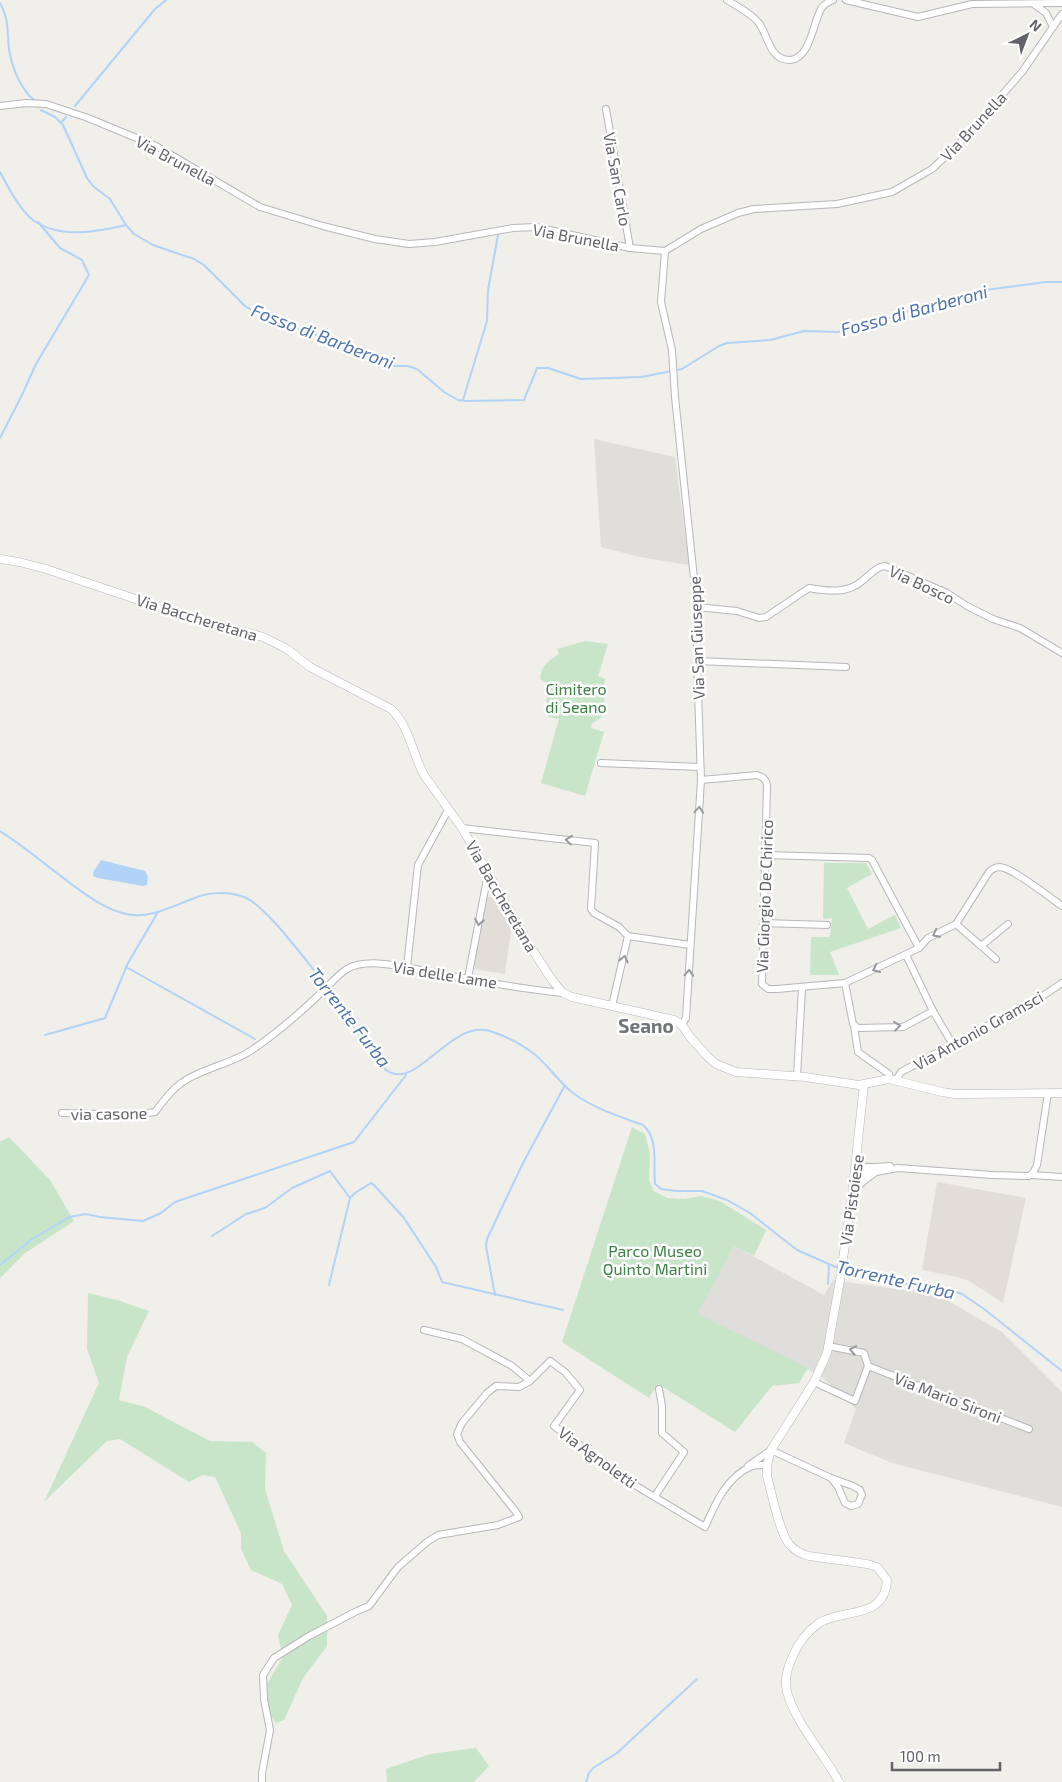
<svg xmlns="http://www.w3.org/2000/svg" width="1062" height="1782" font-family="'Exo 2',sans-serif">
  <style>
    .industrial { fill: #dfdeda }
    .education { fill: #e0ded7 }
    .green { fill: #c8e5ca }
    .water { fill: #b1d3f8 }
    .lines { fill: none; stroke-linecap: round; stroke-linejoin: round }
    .stream { stroke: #b1d3f8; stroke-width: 2 }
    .minor-casing { stroke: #b5b7bb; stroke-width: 8 }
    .tertiary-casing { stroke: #b5b7bb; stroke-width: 9 }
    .minor { stroke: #fff; stroke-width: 6 }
    .tertiary { stroke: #fff; stroke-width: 8 }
    .oneway { stroke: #98999c }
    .labels { text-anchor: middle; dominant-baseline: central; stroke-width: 5; stroke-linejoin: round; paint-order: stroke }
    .street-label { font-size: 16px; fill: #606267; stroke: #fff }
    .park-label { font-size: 16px; fill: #3d8145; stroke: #fff }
    .water-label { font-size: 18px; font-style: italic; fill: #4d73aa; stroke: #fff }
    .quarter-label { font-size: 19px; font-weight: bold; fill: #717479; stroke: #fff }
  </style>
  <rect width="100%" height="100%" fill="#f0efe9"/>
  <g class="industrial">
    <path d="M594,439L675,457L689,565L640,557L601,547Z"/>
    <path d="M734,1246L824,1295L833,1280L938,1295L1002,1332L1062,1392V1507L892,1463L844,1443L856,1409L821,1376L696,1314Z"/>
  </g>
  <g class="education">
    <path d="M486,897H498L512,923L505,974L474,969Z"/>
    <path d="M937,1182L1026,1198L1003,1303L969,1281L958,1277L922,1270Z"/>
  </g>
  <g class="green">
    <path d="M585,641L608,644L598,676L605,679C604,685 603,691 604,696C605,711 607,716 592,723L591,728L604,732L585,796L541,783L559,719L548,717L546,700L551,685L540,679C541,666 548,661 559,654L557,649Z"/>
    <path d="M824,863H866L872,874L847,888L868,929L895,915L901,928L830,952L839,975H810L811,937H830L832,918L823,919Z"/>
    <path d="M632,1127L645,1134L650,1153L649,1180L654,1191L667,1198L684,1199L701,1196L720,1201L766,1230L754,1256L734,1246L697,1314L808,1368L799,1383L772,1386L735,1432L658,1384L649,1398L562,1342Z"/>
    <path d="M9,1137L50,1180L74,1221L25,1253L0,1278V1142Z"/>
    <path d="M88,1293L117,1300L149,1311L127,1357L119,1400L145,1407L210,1441L252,1442L266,1453L265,1489L284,1551L327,1616V1646L303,1678L284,1720L276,1723L268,1713L267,1684L283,1657L278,1635L292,1605L282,1584L251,1570L241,1549V1533L215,1477L202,1475L189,1482L120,1439L107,1441L44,1502L99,1383L87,1349Z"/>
    <path d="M476,1748L489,1766L474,1782H387L386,1769L430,1754Z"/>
  </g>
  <path class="water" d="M101,860L145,871L148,877L147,885L143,886L98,878L93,876L94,871Z"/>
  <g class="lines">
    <g class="stream">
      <path d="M0,3C9,18 7,32 9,49C12,67 20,89 35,101"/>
      <path d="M75,106L155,9L166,0"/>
      <path d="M41,110L55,117L63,125L87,178L93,186L110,199L126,225L134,234L153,245L194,259L204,265L245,306L263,317L322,337L383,364L391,366H408L417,369L444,392L458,400L466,401L524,400L537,368H548L581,379L641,377L682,369L719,346L727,343L770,340L804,331L838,332L871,321L896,317L919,306L953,303L977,292L985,290L1046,282H1062"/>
      <path d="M61,123L66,117"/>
      <path d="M0,172C8,187 20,210 33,220C59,239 97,232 126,225"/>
      <path d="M463,400L487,321L488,290L498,235"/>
      <path d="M0,438L22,395L36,364L89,275L82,260L60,248L38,222"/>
      <path d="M0,831C24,846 47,866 70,883C88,896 104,909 126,914C149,919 171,907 192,899C207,892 228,891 244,897C267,906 308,964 326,985"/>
      <path d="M126,967L255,1039"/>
      <path d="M329,989C340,1006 351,1023 363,1040C369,1050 376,1062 386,1070C418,1093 450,1016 493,1032C504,1036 521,1044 530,1051C547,1062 557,1081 573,1093C593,1108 620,1117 643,1125C659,1139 653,1164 655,1184L661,1189L676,1191H702L727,1200L750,1213L797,1250L838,1268"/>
      <path d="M45,1035L105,1018L128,963L158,912"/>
      <path d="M212,1236L246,1214L265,1208L292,1188L330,1171L350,1198"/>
      <path d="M0,1265L31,1240L69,1217L86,1214L100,1217L143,1221L161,1213L175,1202L354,1142L406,1075"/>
      <path d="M843,1269L911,1285L945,1288L962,1294L984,1309L1062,1371"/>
      <path d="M828,1284L829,1265"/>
      <path d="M329,1285L350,1198L355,1193L371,1183L374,1185L404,1218L436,1267L442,1282L563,1310"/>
      <path d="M495,1295L486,1246L487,1239L523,1163L564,1087"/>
      <path d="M586,1782L589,1773L593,1768L617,1753L697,1679"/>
    </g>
    <g class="minor-casing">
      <g id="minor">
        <path d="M727,0C738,7 751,13 759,23C765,32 767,42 773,51C777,57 782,60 790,60C810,59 813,23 821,9C823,5 828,2 833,0"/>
        <path d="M846,0L918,17L972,4L1061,3"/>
        <path d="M1035,5L1046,13L1053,27"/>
        <path d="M0,106L26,103L46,104L88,118L156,146L260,207L323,226L375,239L409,244L435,242L513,228L536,227L630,248L665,251L701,229L738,213L754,209L837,204L892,192L932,169L963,140L1022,72L1062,14"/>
        <path d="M606,109L630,248"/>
        <path d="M665,251L661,302L672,350L675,397L697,607V661L701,780L686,1018L682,1025"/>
        <path d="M697,607L737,611L759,618L766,617L809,588C826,591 848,594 862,581C869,576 875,567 885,566L947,593L967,606L993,619L1020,628L1062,653"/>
        <path d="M697,661L846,667"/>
        <path d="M601,763L700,767"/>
        <path d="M701,780L757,775C763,777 766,779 767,785L762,984L768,989H777L845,983L919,948L872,860L869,858L765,855"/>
        <path d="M462,828L595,843L591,909L594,913L619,927L628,936L612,1006"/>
        <path d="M763,923L827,925"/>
        <path d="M956,924L996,959"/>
        <path d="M628,936L690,945"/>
        <path d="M981,946L1008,924"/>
        <path d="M919,948L928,938L956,924L989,872C992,869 995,867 1000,867C1013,868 1049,897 1062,906"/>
        <path d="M906,955L933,1011L953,1045"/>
        <path d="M407,967L418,865L448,810"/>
        <path d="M468,978L488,874"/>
        <path d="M845,983L853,1024L858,1028L903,1027L933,1011"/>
        <path d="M854,1026L858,1052L889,1074L890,1079"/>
        <path d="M797,1076L802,988"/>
        <path d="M896,1080L901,1072L1041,997L1062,983"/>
        <path d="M62,1113L132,1115L155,1112C163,1102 170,1091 180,1084C201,1068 230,1065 252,1050C277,1033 300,1013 322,992C330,985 337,975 347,969C369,956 412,969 436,973C478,981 521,989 563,993"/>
        <path d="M857,1163L865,1167H875"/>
        <path d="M1032,1175L1062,1177"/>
        <path d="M854,1181L875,1167L890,1166"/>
        <path d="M853,1191L865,1180L876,1172L898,1168L993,1175L1029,1176L1033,1173L1037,1165L1048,1093"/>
        <path d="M424,1330L462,1339L512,1366L530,1381L550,1361L565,1372L580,1390L554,1426L638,1487L705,1527C715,1504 727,1476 752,1466C757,1465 762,1465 767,1465"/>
        <path d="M828,1346L864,1353L868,1366"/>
        <path d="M814,1382L855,1401L868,1366L1029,1429"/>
        <path d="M748,1466L771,1450L831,1478L853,1486L860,1490L862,1495L858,1504L851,1506L845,1503L838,1487L831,1478"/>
        <path d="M655,1496L684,1452L662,1433V1406L659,1389"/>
        <path d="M262,1782V1773L270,1730L264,1699L263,1675L274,1658L309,1636L357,1611L369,1606L398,1567L427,1542L438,1535L498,1525L519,1517L516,1512L460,1442L457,1434L462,1423L487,1393L496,1386L519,1387L530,1381"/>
      </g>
    </g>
    <g class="tertiary-casing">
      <g id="tertiary">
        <path d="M0,559L19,562L46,569L180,614L263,637L287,649L310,667L391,709C410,727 412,753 424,775L462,828L530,946L552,980L563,993L572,997L674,1020L682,1025L690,1037L708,1057L716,1064L736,1072L805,1077L859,1085L889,1079L942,1092L955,1094L1062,1093"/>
        <path d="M839,1782C823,1752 797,1726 787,1692C784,1679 787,1668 793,1656C798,1643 808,1631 819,1623C844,1608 885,1620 887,1580L877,1567L867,1564L809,1556C801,1554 795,1551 789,1544C779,1531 772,1494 767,1476V1465L771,1450L814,1382L827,1353L840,1280L852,1196L864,1084"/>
      </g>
    </g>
    <use href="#minor" class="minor"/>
    <use href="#tertiary" class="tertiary"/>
  </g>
  <defs><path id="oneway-chevron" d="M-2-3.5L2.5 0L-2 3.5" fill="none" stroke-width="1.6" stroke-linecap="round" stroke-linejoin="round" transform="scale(1.25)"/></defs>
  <g class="oneway">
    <use href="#oneway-chevron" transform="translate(699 810) rotate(-86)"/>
    <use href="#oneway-chevron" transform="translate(569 840) rotate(-174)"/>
    <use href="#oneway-chevron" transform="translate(479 922) rotate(100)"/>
    <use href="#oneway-chevron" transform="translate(936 934) rotate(153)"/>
    <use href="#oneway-chevron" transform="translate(624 959) rotate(-76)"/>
    <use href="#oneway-chevron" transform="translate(876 969) rotate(155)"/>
    <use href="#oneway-chevron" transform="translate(689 973) rotate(-87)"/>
    <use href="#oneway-chevron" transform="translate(897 1026) rotate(-7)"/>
    <use href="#oneway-chevron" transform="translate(853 1350) rotate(-169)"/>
  </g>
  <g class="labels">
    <g class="street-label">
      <text transform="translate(973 126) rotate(-47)">Via Brunella</text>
      <text transform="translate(176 160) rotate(28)">Via Brunella</text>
      <text transform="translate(618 179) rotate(80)">Via San Carlo</text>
      <text transform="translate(576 237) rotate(11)">Via Brunella</text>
      <text transform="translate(922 584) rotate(25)">Via Bosco</text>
      <text transform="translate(197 617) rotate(17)">Via Baccheretana</text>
      <text transform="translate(696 638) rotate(-92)">Via San Giuseppe</text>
      <text transform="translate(502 896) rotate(60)">Via Baccheretana</text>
      <text transform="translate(764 896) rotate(-88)">Via Giorgio De Chirico</text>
      <text transform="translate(445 974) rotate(9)">Via delle Lame</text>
      <text transform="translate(978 1030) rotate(-29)">Via Antonio Gramsci</text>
      <text transform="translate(109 1113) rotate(-1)">via casone</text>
      <text transform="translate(851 1200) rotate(-82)">Via Pistoiese</text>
      <text transform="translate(948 1397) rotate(21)">Via Mario Sironi</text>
      <text transform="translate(598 1457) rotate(36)">Via Agnoletti</text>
    </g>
    <g class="park-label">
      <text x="576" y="688">Cimitero<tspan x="576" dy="18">di Seano</tspan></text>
      <text x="655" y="1250">Parco Museo<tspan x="655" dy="18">Quinto Martini</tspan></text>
    </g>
    <g class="water-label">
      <text transform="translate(914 310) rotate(-15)">Fosso di Barberoni</text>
      <text transform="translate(323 336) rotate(21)">Fosso di Barberoni</text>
      <text transform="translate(350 1017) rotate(52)">Torrente Furba</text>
      <text transform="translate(896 1279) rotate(13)">Torrente Furba</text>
    </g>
    <g class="quarter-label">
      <text x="646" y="1025">Seano</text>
    </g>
  </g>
  <g transform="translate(1027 35) rotate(42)" stroke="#ffffff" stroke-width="4" paint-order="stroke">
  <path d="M0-4L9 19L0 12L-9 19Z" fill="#606267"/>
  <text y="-8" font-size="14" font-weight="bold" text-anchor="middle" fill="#606267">N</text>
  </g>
  <path d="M892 1762v8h108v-8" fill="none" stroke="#606267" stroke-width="2.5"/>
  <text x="900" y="1762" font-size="15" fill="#606267" stroke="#ffffff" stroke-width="4" paint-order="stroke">100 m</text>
</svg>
